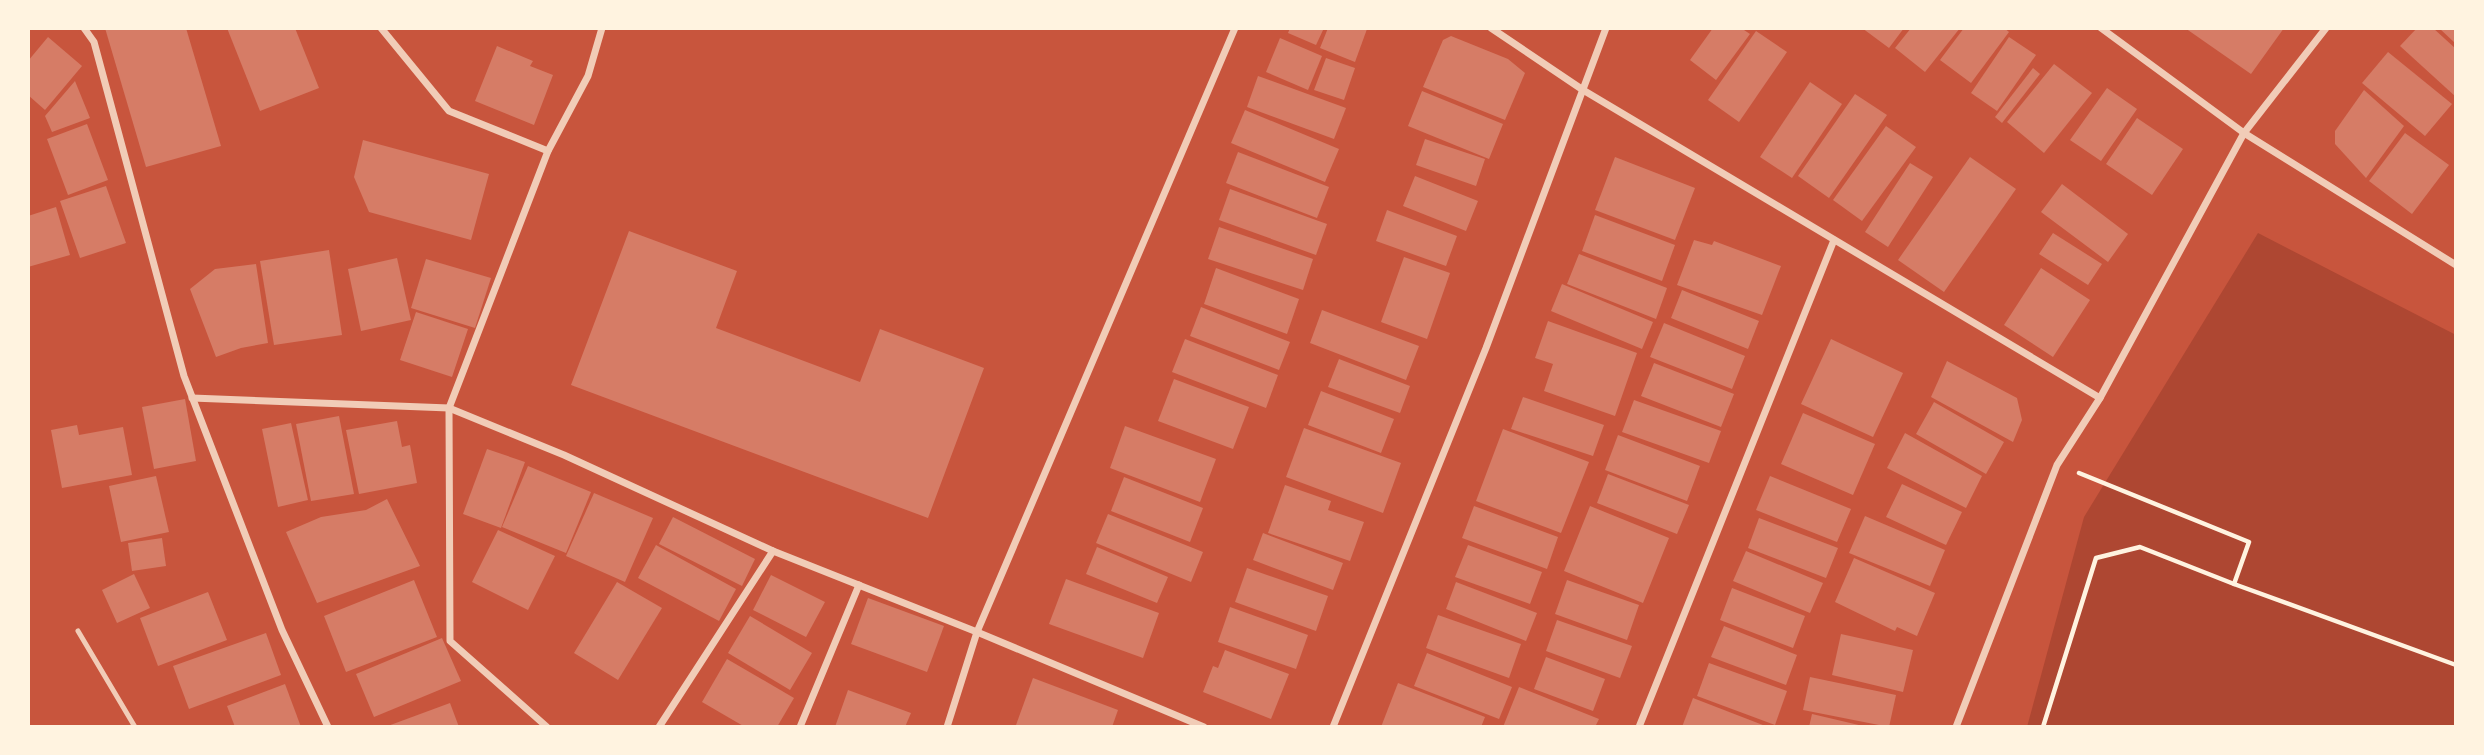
<svg xmlns="http://www.w3.org/2000/svg" width="2484" height="755" font-family="Overpass,sans-serif">
  <style>
    .green { fill: #ae4732 }
    .building { fill: #d67c66 }
    .lines { fill: none; stroke-linecap: round; stroke-linejoin: round }
    .path { stroke: #fff3e0; stroke-width: 4.5 }
    .service { stroke: #f1ccb7; stroke-width: 5 }
    .minor { stroke: #f1ccb7; stroke-width: 7 }
  </style>
  <rect width="100%" height="100%" fill="#c8553d"/>
  <path class="green" d="M2258,233L2456,335V727H2027L2084,517Z"/>
  <g class="building">
    <path d="M105,28H186L221,146L146,167Z"/>
    <path d="M227,28H295L319,88L260,111Z"/>
    <path d="M1290,28H1324L1316,45L1288,33Z"/>
    <path d="M1328,28L1367,29L1355,62L1320,48Z"/>
    <path d="M1713,28H1741L1750,34L1716,80L1690,60Z"/>
    <path d="M1862,28H1904L1889,48Z"/>
    <path d="M1911,28H1960L1925,72L1895,48Z"/>
    <path d="M1964,28H2004L2009,32L1971,83L1940,60Z"/>
    <path d="M2185,28H2284L2251,74Z"/>
    <path d="M2417,28H2433L2456,49V97L2400,46Z"/>
    <path d="M2439,28H2456V44Z"/>
    <path d="M1756,31L1787,52L1739,122L1708,100Z"/>
    <path d="M1451,36L1508,59L1525,73L1505,120L1423,87L1443,40Z"/>
    <path d="M48,37L82,66L45,110L28,95V61Z"/>
    <path d="M2009,37L2036,55L1997,111L1971,93Z"/>
    <path d="M1280,38L1322,56L1308,90L1266,72Z"/>
    <path d="M497,46L533,61L530,66L553,75L534,125L475,101Z"/>
    <path d="M2388,52L2452,104L2425,136L2362,83Z"/>
    <path d="M1326,58L1355,68L1344,100L1314,90Z"/>
    <path d="M2054,64L2092,93L2044,153L2007,122Z"/>
    <path d="M2033,68L2040,74L2002,123L1995,117Z"/>
    <path d="M1258,76L1346,108L1334,139L1247,107Z"/>
    <path d="M75,81L90,118L52,132L45,116Z"/>
    <path d="M1810,82L1842,104L1792,178L1760,157Z"/>
    <path d="M2107,88L2137,109L2101,161L2070,140Z"/>
    <path d="M2364,90L2404,126L2366,178L2335,144V131Z"/>
    <path d="M1422,91L1503,124L1489,159L1408,126Z"/>
    <path d="M1855,94L1887,115L1829,198L1798,176Z"/>
    <path d="M1245,110L1339,149L1325,182L1231,143Z"/>
    <path d="M2137,118L2183,149L2152,195L2106,164Z"/>
    <path d="M87,124L108,180L68,195L47,139Z"/>
    <path d="M1886,126L1916,147L1862,221L1833,200Z"/>
    <path d="M2405,133L2449,165L2412,214L2369,181Z"/>
    <path d="M1425,139L1485,159L1476,186L1416,165Z"/>
    <path d="M363,140L489,174L471,240L369,212L354,177Z"/>
    <path d="M1238,152L1329,187L1317,218L1226,183Z"/>
    <path d="M1615,157L1695,188L1675,240L1595,210Z"/>
    <path d="M1970,157L2016,189L1944,292L1898,260Z"/>
    <path d="M1910,163L1933,177L1888,247L1865,232Z"/>
    <path d="M1415,176L1478,201L1466,231L1403,206Z"/>
    <path d="M2062,184L2128,234L2108,262L2041,212Z"/>
    <path d="M106,186L126,243L80,258L60,201Z"/>
    <path d="M1230,189L1327,224L1316,255L1219,220Z"/>
    <path d="M56,207L70,255L28,267V216Z"/>
    <path d="M1387,210L1457,236L1446,266L1376,241Z"/>
    <path d="M1595,215L1675,245L1662,281L1582,251Z"/>
    <path d="M1219,227L1313,259L1303,290L1208,259Z"/>
    <path d="M629,231L737,271L716,328L860,382L880,329L984,368L928,518L571,385Z"/>
    <path d="M2053,233L2102,264L2088,285L2039,254Z"/>
    <path d="M1694,240L1712,245L1714,241L1781,266L1762,315L1677,285Z"/>
    <path d="M329,250L342,335L274,345L260,261Z"/>
    <path d="M1579,254L1667,288L1656,319L1567,284Z"/>
    <path d="M1404,257L1450,273L1427,339L1381,322Z"/>
    <path d="M397,258L411,320L361,331L348,269Z"/>
    <path d="M426,259L491,278L475,328L411,308Z"/>
    <path d="M256,264L268,343L241,348L216,357L190,289L215,269Z"/>
    <path d="M1216,268L1299,299L1287,334L1204,304Z"/>
    <path d="M2041,268L2090,300L2053,357L2004,325Z"/>
    <path d="M1562,284L1653,322L1642,349L1551,311Z"/>
    <path d="M1682,290L1759,321L1748,349L1671,318Z"/>
    <path d="M1201,307L1290,342L1279,370L1190,336Z"/>
    <path d="M1322,310L1419,346L1406,380L1310,343Z"/>
    <path d="M416,312L468,329L452,377L400,360Z"/>
    <path d="M1548,321L1637,353L1615,416L1544,391L1553,364L1535,358Z"/>
    <path d="M1664,323L1745,356L1732,389L1650,357Z"/>
    <path d="M1185,339L1278,375L1266,408L1172,372Z"/>
    <path d="M1831,339L1903,373L1873,437L1801,404Z"/>
    <path d="M1339,359L1410,386L1400,413L1328,387Z"/>
    <path d="M1947,361L2017,398L2022,420L2013,442L1931,397Z"/>
    <path d="M1654,363L1734,394L1721,427L1641,396Z"/>
    <path d="M1174,379L1249,407L1233,449L1158,421Z"/>
    <path d="M1321,391L1394,419L1381,453L1308,425Z"/>
    <path d="M1523,397L1604,425L1593,456L1511,429Z"/>
    <path d="M185,399L196,461L154,469L142,407Z"/>
    <path d="M1634,400L1721,431L1709,463L1622,432Z"/>
    <path d="M1934,402L2004,442L1986,474L1916,434Z"/>
    <path d="M1803,413L1875,444L1853,495L1781,464Z"/>
    <path d="M339,416L354,494L311,501L296,424Z"/>
    <path d="M397,421L402,447L410,445L417,483L359,494L346,430Z"/>
    <path d="M291,423L308,500L278,507L262,429Z"/>
    <path d="M77,425L79,435L123,427L132,475L62,488L51,430Z"/>
    <path d="M1125,426L1216,459L1200,502L1110,468Z"/>
    <path d="M1304,428L1401,463L1383,513L1286,477Z"/>
    <path d="M1503,429L1589,462L1561,533L1476,501Z"/>
    <path d="M1905,433L1982,476L1966,508L1887,468Z"/>
    <path d="M1618,435L1700,466L1687,501L1605,470Z"/>
    <path d="M487,449L525,462L501,528L463,514Z"/>
    <path d="M528,466L591,492L566,553L502,527Z"/>
    <path d="M1608,474L1689,505L1677,534L1597,503Z"/>
    <path d="M156,476L169,532L121,542L109,486Z"/>
    <path d="M1770,476L1851,509L1837,542L1756,510Z"/>
    <path d="M1124,477L1203,508L1190,542L1111,511Z"/>
    <path d="M1902,484L1962,512L1946,545L1886,517Z"/>
    <path d="M1285,485L1331,501L1328,510L1364,522L1350,561L1268,533Z"/>
    <path d="M594,493L653,518L625,582L566,556Z"/>
    <path d="M387,499L420,566L317,603L286,532L321,517L366,510Z"/>
    <path d="M1474,506L1558,537L1547,569L1462,538Z"/>
    <path d="M1590,506L1669,538L1643,603L1564,571Z"/>
    <path d="M1108,514L1203,552L1191,582L1096,543Z"/>
    <path d="M1865,516L1945,550L1930,586L1849,553Z"/>
    <path d="M673,517L755,559L742,586L659,544Z"/>
    <path d="M1759,518L1838,548L1826,578L1748,548Z"/>
    <path d="M498,530L555,556L528,610L472,582Z"/>
    <path d="M1263,533L1343,563L1333,590L1253,560Z"/>
    <path d="M162,538L166,566L132,571L128,543Z"/>
    <path d="M656,545L736,589L719,621L638,578Z"/>
    <path d="M1468,545L1542,572L1530,604L1455,577Z"/>
    <path d="M1097,547L1168,577L1157,603L1086,574Z"/>
    <path d="M1746,551L1823,583L1810,613L1733,581Z"/>
    <path d="M1854,558L1935,593L1917,636L1897,627L1895,631L1835,602Z"/>
    <path d="M1247,568L1328,596L1316,631L1235,602Z"/>
    <path d="M134,574L150,608L117,623L102,590Z"/>
    <path d="M771,575L825,602L806,637L753,610Z"/>
    <path d="M1066,579L1159,613L1143,658L1049,624Z"/>
    <path d="M414,580L437,637L346,672L324,616Z"/>
    <path d="M1567,580L1639,605L1627,640L1555,614Z"/>
    <path d="M617,582L662,608L618,680L574,653Z"/>
    <path d="M1456,582L1537,613L1526,641L1446,609Z"/>
    <path d="M1732,588L1805,616L1793,648L1720,620Z"/>
    <path d="M208,592L227,640L158,666L140,618Z"/>
    <path d="M868,598L944,626L927,672L851,644Z"/>
    <path d="M1230,607L1308,635L1296,669L1218,642Z"/>
    <path d="M1438,615L1521,644L1509,678L1426,648Z"/>
    <path d="M750,616L812,653L790,690L728,653Z"/>
    <path d="M1557,620L1632,646L1620,678L1546,651Z"/>
    <path d="M1724,626L1797,655L1786,685L1711,657Z"/>
    <path d="M266,633L281,675L189,709L173,666Z"/>
    <path d="M1841,634L1913,650L1903,692L1832,675Z"/>
    <path d="M442,638L461,681L374,717L356,674Z"/>
    <path d="M1225,650L1289,674L1271,719L1203,692L1213,666L1218,668Z"/>
    <path d="M1427,653L1512,687L1499,719L1414,686Z"/>
    <path d="M1546,657L1605,679L1593,711L1534,689Z"/>
    <path d="M727,659L794,698L777,727H745L702,702Z"/>
    <path d="M1709,663L1787,691L1775,725L1697,696Z"/>
    <path d="M1810,677L1896,695L1889,727L1803,710Z"/>
    <path d="M1033,678L1118,710L1112,727H1021L1016,725Z"/>
    <path d="M1398,683L1485,717L1481,727H1381Z"/>
    <path d="M285,684L301,727H235L227,706Z"/>
    <path d="M1519,687L1599,719L1595,727H1503Z"/>
    <path d="M848,690L911,713L905,727H835Z"/>
    <path d="M1693,698L1768,727H1682Z"/>
    <path d="M450,703L459,727H385Z"/>
    <path d="M1812,714L1863,726L1862,727H1809Z"/>
  </g>
  <g class="lines">
    <g class="path">
      <path d="M2079,473L2249,542L2234,584L2456,665"/>
      <path d="M2043,727L2096,558L2140,547L2234,584"/>
    </g>
    <path class="service" d="M78,631L135,727"/>
    <g class="minor">
      <path d="M84,28L94,42L184,376L282,630L328,727"/>
      <path d="M381,28L449,111L548,151"/>
      <path d="M1491,28L1583,90L2100,398"/>
      <path d="M2101,28L2244,133L2456,265"/>
      <path d="M192,398L449,408L564,455L773,551L977,632L1204,727"/>
      <path d="M547,727L450,641L449,408L548,151L588,76L602,28"/>
      <path d="M659,727L773,551"/>
      <path d="M800,727L859,585"/>
      <path d="M947,727L977,632L1235,28"/>
      <path d="M1333,727L1486,348L1606,28"/>
      <path d="M1639,727L1834,240"/>
      <path d="M1956,727L2057,465L2100,398L2244,133L2326,28"/>
    </g>
  </g>
  <rect width="2484" height="755" fill="none" stroke="#fff3e0" stroke-width="60"/>
</svg>
